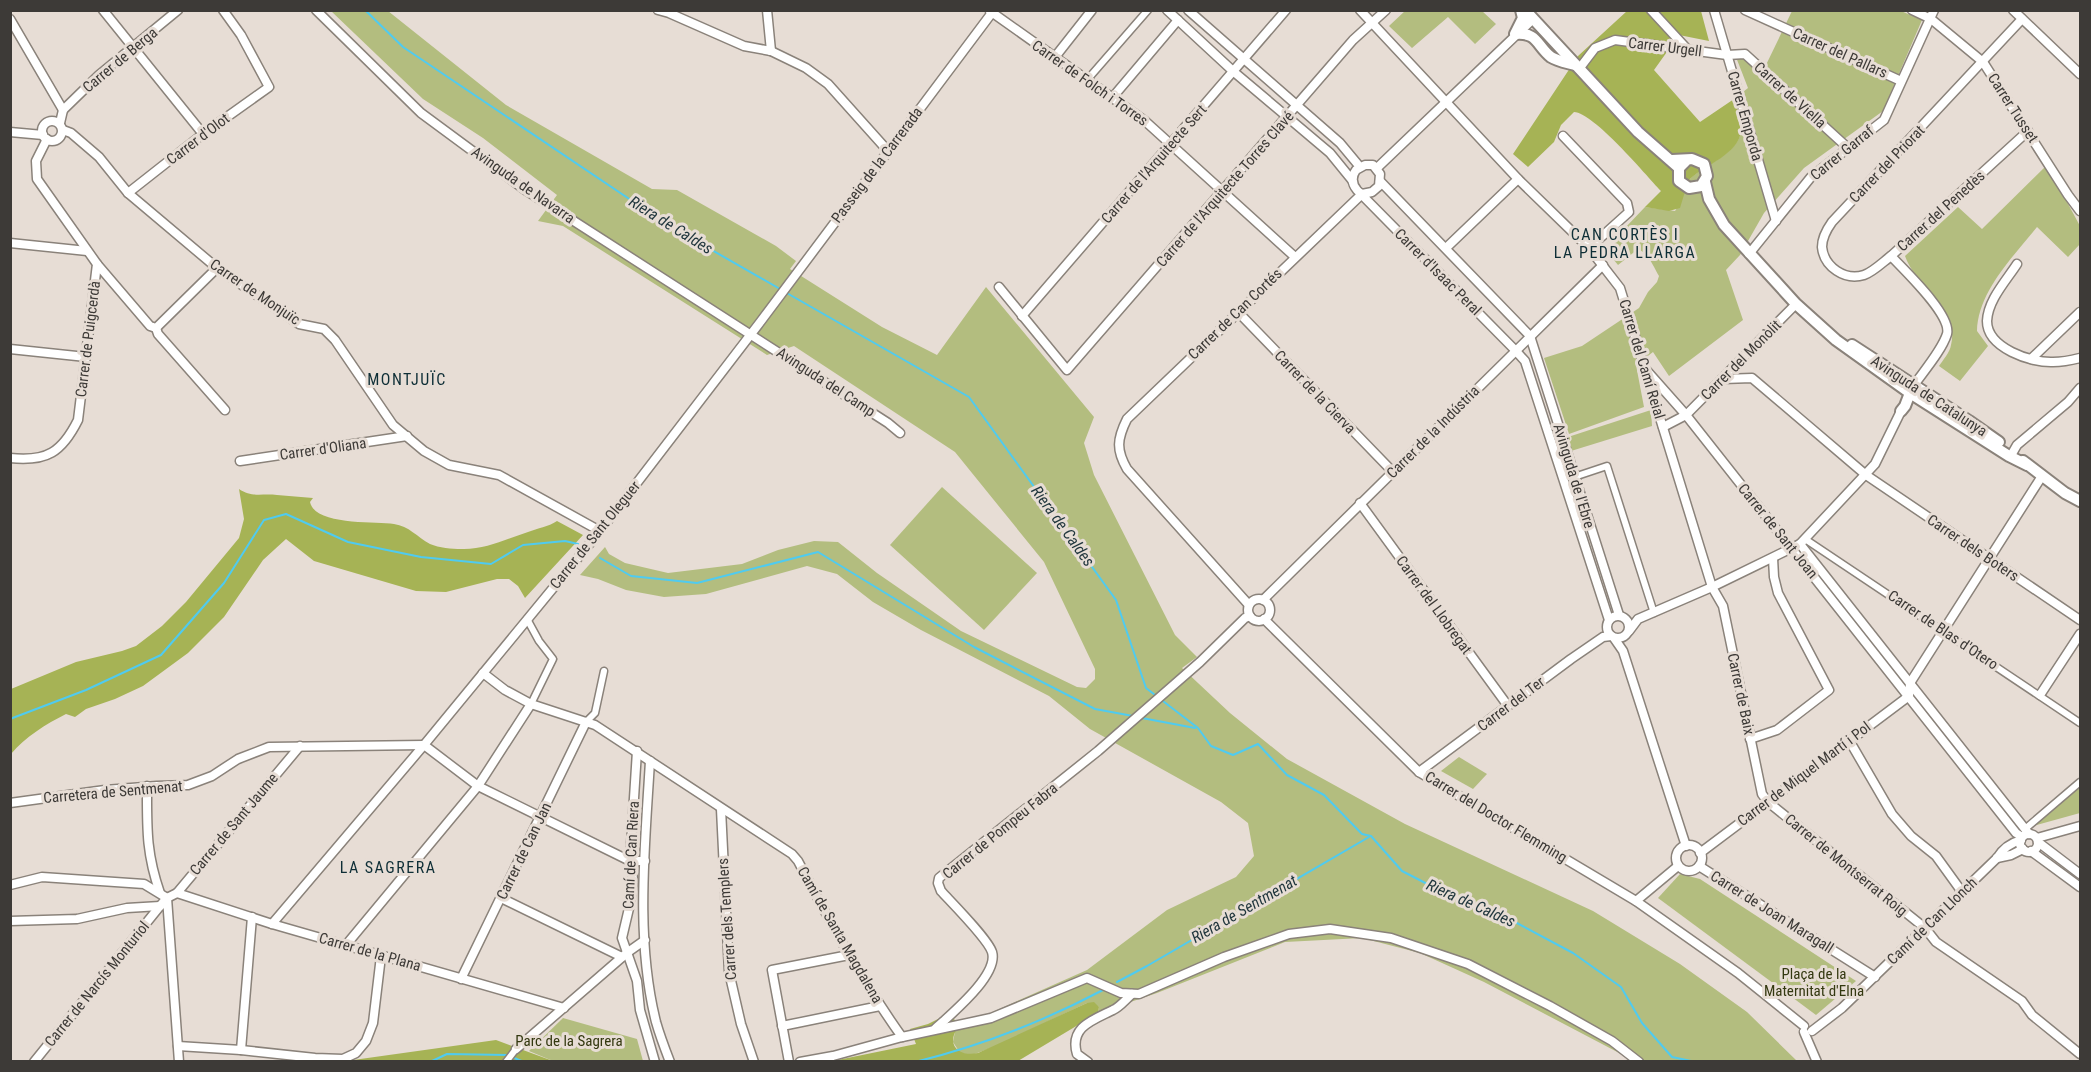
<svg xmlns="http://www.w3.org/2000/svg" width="2091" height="1072" font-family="'Roboto Condensed',sans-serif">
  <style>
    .green { fill: #b3bd7f }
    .forest { fill: #a6b355 }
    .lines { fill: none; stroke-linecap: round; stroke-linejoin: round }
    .stream { stroke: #4fcbf0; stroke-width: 2 }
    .pedestrian-casing { stroke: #8a827a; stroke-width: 9 }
    .minor-casing { stroke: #8a827a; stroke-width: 11 }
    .tertiary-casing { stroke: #8a827a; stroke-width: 14 }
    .pedestrian { stroke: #fff; stroke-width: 6 }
    .minor { stroke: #fff; stroke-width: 8 }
    .tertiary { stroke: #fff; stroke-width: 10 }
    .labels { text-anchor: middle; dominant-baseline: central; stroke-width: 6; stroke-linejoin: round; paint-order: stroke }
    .street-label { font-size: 15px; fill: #3d3a37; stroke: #e7ddd5 }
    .park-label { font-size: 15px; fill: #333810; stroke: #e7ddd5 }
    .water-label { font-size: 16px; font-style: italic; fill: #1f353c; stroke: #e7ddd5 }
    .neighbourhood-label { font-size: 16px; letter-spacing: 1.5px; fill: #0e2e36; stroke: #e7ddd5 }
  </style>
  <rect width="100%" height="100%" fill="#e7ddd5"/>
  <g class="green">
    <path d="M1406,10L1482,11L1496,24L1475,44L1448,17L1412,48L1389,26Z"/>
    <path d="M331,11H388L506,105L652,189L677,190L776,246L796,261L790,269L882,327L937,355L986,287L1094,417L1084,443L1094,475L1175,635L1197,657L1182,668L1230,713L1287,759L1405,824L1593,911L1680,964L1747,1012L1797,1061H1631L1623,1055L1484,982L1420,953L1362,938L1285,942L1157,993L1098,1013L1099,1007L1087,1003L996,1046L972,1055L960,1053L953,1042L957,1021L988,1014L1087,970L1167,910L1236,877L1254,856L1248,823L1221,802L1090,729L1049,696L921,630L873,602L837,574L807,566L706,594L664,597L626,590L598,579L580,575L605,547L609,554L625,563L668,573L742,564L778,550L814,541L838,542L877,573L961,631L1077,687L1086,688L1095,679V669L1044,562L955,452L794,346L767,355L563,226L538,221L557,195L483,138L423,99Z"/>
    <path d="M1792,11H1901L1922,20L1883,111L1804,168L1764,213L1740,255L1726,270L1743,320L1669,376L1653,352L1636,365L1644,407L1569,434L1544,358L1582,346L1639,308L1648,292L1657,282L1659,276C1653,266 1649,254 1638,249L1618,265L1605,249L1645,207L1675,211C1683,201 1683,190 1690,179C1705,164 1738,154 1741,131C1742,121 1737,109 1734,99L1748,88L1734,52L1765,67Z"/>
    <path d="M2047,165L2080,226V244L2068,257L2037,227C2014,256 1978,291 1977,331L1988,346L1960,381L1939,366C1943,360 1950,352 1951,345C1960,310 1915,286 1905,256L1958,207L1982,229Z"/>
    <path d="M1651,410L1652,426L1571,451L1568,437Z"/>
    <path d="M942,487L1037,573L984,630L890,545Z"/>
    <path d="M1459,757L1487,774L1473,789L1441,771Z"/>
    <path d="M2080,786V813L2033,826Z"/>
    <path d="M1680,874L1700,879L1856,981L1816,1015L1658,898Z"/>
    <path d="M563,1018L637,1039L643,1061H553L529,1051Z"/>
  </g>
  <g class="forest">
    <path d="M1627,11H1701L1709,41L1679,35L1654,70L1700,122L1734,99C1737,109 1742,121 1741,131C1739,154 1705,165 1690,179L1687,185L1680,208L1669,211L1645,207L1661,191C1645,174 1594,113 1574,112L1561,125L1554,142L1528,167L1513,154L1578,56Z"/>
    <path d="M239,489C252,498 262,493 277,495C289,496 301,497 313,498L310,502C315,526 375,521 394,524C409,526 417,537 430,544C439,548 452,549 461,549C485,550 506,539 528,532C538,528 548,527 557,521L583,535L525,598L518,586L509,579H497L446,592L416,591L314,561L286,539L263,560L224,617L188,653L143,686L115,699L86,709L75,717L66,714C46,724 25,737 11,754V689L76,662L122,651L136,646L162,626L186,602L239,538L244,519Z"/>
    <path d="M1094,1002L1099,1007L1098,1013L1018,1061L828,1062L916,1044L910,1029L928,1024L946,1015L957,1021L958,1027C945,1046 960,1057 978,1053L1087,1003Z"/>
    <path d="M496,1040L553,1061L339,1062Z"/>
  </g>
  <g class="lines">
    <g class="stream">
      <path d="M365,10L403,47L668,225L780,289"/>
      <path d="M785,292L969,397L1116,600L1146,688L1198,728L1211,746L1233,755L1258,744L1287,775L1324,795L1362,834L1371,836L1402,871L1472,907L1515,922L1573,953L1621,987L1642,1023L1672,1057L1696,1062"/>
      <path d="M600,558L631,576L697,583L818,552L974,647L1095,709L1133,716"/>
      <path d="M1142,718L1195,728"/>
      <path d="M10,719L86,690L161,655L224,583L264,520L286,514L348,542L421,557L491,564L523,545L565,541L578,544"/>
      <path d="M1117,982L1147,966L1369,837"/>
      <path d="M430,1062L447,1054L507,1055L524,1062"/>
      <path d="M915,1062C980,1046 1044,1021 1103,990"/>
    </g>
    <g class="pedestrian-casing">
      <g id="pedestrian">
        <path d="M1087,80L1148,10"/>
        <path d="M1574,477L1607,466L1654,613"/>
        <path d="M1805,539L2080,723"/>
        <path d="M527,619L539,641L553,659L531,704"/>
        <path d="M586,722L595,713L604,671"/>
        <path d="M2025,829L2080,782"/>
        <path d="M506,1062L516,1049"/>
      </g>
    </g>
    <g class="minor-casing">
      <g id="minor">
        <path d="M103,10L203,134"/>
        <path d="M316,10L421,113L524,189L888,423L900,433"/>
        <path d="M658,10L669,13L744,46L771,51L806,68L828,84L888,151"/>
        <path d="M767,10L771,51"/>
        <path d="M1167,10L1234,72L1330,153L1352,180"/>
        <path d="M1188,10L1340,143L1360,167"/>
        <path d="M1360,10L1518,179L1589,248L1620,288L1712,587L1723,606L1762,794L1768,802L1925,928L1936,942L2022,1001L2032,1015L2080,1054"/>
        <path d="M1651,10L1687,49"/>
        <path d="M1714,10L1776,221"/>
        <path d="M1745,10L1901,81"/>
        <path d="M1912,10L1931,19L1983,62L2068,195L2080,211"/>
        <path d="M2013,10L2080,74"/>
        <path d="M990,11L1145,121L1295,257"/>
        <path d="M10,19L63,110L60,123"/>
        <path d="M1055,57L1092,10"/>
        <path d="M1579,69L1595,48L1615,40L1727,55L1745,54L1848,148"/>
        <path d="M1112,98L1178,20"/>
        <path d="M63,110L99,75L178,10"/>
        <circle cx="52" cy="131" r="10"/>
        <path d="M63,130L71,133L99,157L128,193L217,268L299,324L324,329L335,340L393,425L424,451L449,465L499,475L600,531"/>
        <path d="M10,132L43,135"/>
        <path d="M1563,136L1627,203L1629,212L1589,248"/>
        <path d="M1377,168L1533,19"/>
        <path d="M1380,181L1530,336L1619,615"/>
        <path d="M128,193L203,134L269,87L241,35L223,10"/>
        <path d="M1362,194L1372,192L1379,186L1380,174L1373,165H1365L1356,170C1351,177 1352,184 1357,190L1515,350L1525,361L1609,620"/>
        <path d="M10,243L87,251"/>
        <path d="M1446,248L1518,179"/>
        <path d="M1749,254L1811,177L1884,120L1934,10"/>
        <path d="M1891,256C1883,262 1873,272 1864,275C1845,281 1824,267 1822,247C1822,238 1827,229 1832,222L2022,19"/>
        <path d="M97,264L150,326L156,328L217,268"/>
        <path d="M2017,264C2006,281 1988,300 1987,321C1987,348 2031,363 2053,362C2062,362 2072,360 2080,358"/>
        <path d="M999,287L1067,370L1353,40L1386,10"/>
        <path d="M1238,312L1393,472"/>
        <path d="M1022,316L1286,10"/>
        <path d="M156,328L158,334L225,410"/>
        <path d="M10,349L86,357"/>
        <path d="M2031,359L2080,312"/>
        <path d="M1647,371L1686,415L2016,833L2022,837"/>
        <path d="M1723,379L1752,378L1866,475L2080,620"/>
        <path d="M1914,385C1924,371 1942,350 1947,334C1952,315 1904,270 1891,256L2028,131"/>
        <path d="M1663,427L1686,415L1796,304"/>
        <path d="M2013,452L2017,445L2068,402L2080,388"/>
        <path d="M10,458C47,462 62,452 78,420L97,264L37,179L36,161L47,139"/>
        <path d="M240,461L407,436"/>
        <path d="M1360,503L1508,706"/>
        <path d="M1800,544L2029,834"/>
        <circle cx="1259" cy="610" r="11"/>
        <path d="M1263,600L1603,265"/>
        <path d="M1249,605L1127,469C1116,450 1117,439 1127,419L1362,194"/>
        <circle cx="1618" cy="627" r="11"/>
        <path d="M1264,619L1419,772L1636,901L1738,973L1804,1026"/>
        <path d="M1629,631L1638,619L1712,587L1800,544L1875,464L1901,411"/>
        <path d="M1614,638L1623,651L1686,846"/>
        <path d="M483,673L505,690L531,704L595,725L792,854L798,861C830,922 862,981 902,1037"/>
        <path d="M2040,695L2080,634"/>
        <path d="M1750,739L1777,730L1829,690L1778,593L1774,577L1773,558"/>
        <path d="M1849,740L1892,814L1911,836L1936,856L1962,892"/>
        <path d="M424,745L478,786L630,861H645"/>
        <path d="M637,751L630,861L633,879L630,904L622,938L637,981L640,1010L655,1062"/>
        <path d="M650,761C645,847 635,938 656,1022C660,1036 665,1049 670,1062"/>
        <path d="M1419,772L1571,659L1603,637L1611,636"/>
        <path d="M147,786C147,828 146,853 160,893"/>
        <path d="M10,803L105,790L157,786L188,785L212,776L238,759L269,747L424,745"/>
        <path d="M721,809L729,972L741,1024L754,1062"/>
        <circle cx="2029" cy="843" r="9"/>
        <path d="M2037,838L2080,826"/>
        <path d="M2038,842L2080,874"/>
        <circle cx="1689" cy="858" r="13"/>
        <path d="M2031,851L2080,887"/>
        <path d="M1700,853L1909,696L1910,683L2042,476"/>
        <path d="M1997,858L2011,855L2023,849"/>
        <path d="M1699,866L1875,977"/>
        <path d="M10,885L42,877L144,884L167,898L179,1062"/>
        <path d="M177,893L272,924L564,1008"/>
        <path d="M501,898L622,957"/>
        <path d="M1636,901L1678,866"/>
        <path d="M10,921L77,919L127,908L160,906"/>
        <path d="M272,924L424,745L600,531L761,321L994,10"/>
        <path d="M346,945L478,786L531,704"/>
        <path d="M461,979L586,722"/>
        <path d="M782,1026L880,1006"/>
        <path d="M935,1029C951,1014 999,975 992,952C988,939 952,903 941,891L938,883L939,878L1098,751L1200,662L1245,618L1250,616"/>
        <path d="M1812,1031L1842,1008L1997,858C2003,848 2010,843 2021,840"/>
        <path d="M1804,1032L1817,1062"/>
        <path d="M178,1046L241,1050L315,1058L343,1059L356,1053L366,1041L373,1023L381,956"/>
        <path d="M516,1049L628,952L645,940"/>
        <path d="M241,1050L252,917"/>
        <path d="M34,1062L160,906L167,898L177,893L300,746"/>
        <path d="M789,1062L772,970L849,955"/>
        <path d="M800,1062L833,1056L902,1037L991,1018L1087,978L1121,993L1139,994L1224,957L1289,934L1330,929L1391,938L1468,964L1550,1006L1612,1041L1639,1062"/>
        <path d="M1088,1062L1077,1054C1069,1027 1093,1020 1113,1010C1120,1007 1126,999 1132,994"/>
      </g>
    </g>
    <g class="tertiary-casing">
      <g id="tertiary">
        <path d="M1521,10L1523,18L1515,34C1538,32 1536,45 1551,57C1557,61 1568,63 1575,65"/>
        <path d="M1525,10L1638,132L1679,168"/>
        <path d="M1672,160L1692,159L1704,164L1707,176L1701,186L1689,188L1679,181V168L1686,161"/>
        <path d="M1705,182L1709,199L1724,225L1796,304L1836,340L1910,393L2009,456L2027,465"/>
        <path d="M1852,345L1969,421L1999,442"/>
        <path d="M1901,411L1905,406L1910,393L1907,388"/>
        <path d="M2023,461L2065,493L2080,501"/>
      </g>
    </g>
    <use href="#pedestrian" class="pedestrian"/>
    <use href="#minor" class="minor"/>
    <use href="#tertiary" class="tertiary"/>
  </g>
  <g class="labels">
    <g class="street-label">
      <text transform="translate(1665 47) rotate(7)">Carrer Urgell</text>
      <text transform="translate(1840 53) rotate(24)">Carrer del Pallars</text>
      <text transform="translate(120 60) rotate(-40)">Carrer de Berga</text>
      <text transform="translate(1090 83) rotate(35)">Carrer de Folch i Torres</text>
      <text transform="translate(1790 95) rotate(42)">Carrer de Viella</text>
      <text transform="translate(2013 108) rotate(57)">Carrer Tusset</text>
      <text transform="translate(1745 116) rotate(74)">Carrer Emporda</text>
      <text transform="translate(198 139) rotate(-37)">Carrer d'Olot</text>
      <text transform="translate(1842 153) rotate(-39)">Carrer Garraf</text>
      <text transform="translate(1154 164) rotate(-49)">Carrer de l'Arquitecte Sert</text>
      <text transform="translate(1887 164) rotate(-46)">Carrer del Priorat</text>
      <text transform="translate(877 165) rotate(-53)">Passeig de la Carrerada</text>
      <text transform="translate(523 185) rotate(35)">Avinguda de Navarra</text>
      <text transform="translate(1225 189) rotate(-49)">Carrer de l'Arquitecte Torres Clavé</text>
      <text transform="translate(1941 211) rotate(-42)">Carrer del Penedès</text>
      <text transform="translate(1438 272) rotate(45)">Carrer d'Isaac Peral</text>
      <text transform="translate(255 292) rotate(34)">Carrer de Monjuïc</text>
      <text transform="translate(1235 314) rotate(-44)">Carrer de Can Cortés</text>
      <text transform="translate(88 339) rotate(-83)">Carrer de Puigcerdà</text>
      <text transform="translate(1642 359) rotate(73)">Carrer del Camí Reial</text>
      <text transform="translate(1741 360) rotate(-45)">Carrer del Monòlit</text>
      <text transform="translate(826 382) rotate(33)">Avinguda del Camp</text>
      <text transform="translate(1315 392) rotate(46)">Carrer de la Cierva</text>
      <text transform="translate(1929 396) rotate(33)">Avinguda de Catalunya</text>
      <text transform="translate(1433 432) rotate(-45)">Carrer de la Indústria</text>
      <text transform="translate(323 449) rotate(-8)">Carrer d'Oliana</text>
      <text transform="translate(1574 476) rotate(73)">Avinguda de l'Ebre</text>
      <text transform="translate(1778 531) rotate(51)">Carrer de Sant Joan</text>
      <text transform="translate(595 535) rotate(-51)">Carrer de Sant Oleguer</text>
      <text transform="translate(1973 548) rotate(34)">Carrer dels Boters</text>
      <text transform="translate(1434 605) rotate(54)">Carrer del Llobregat</text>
      <text transform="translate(1943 630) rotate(34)">Carrer de Blas d'Otero</text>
      <text transform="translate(1741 694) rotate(78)">Carrer de Baix</text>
      <text transform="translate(1511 704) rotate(-37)">Carrer del Ter</text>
      <text transform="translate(1804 774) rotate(-37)">Carrer de Miquel Martí i Pol</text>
      <text transform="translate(113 792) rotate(-5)">Carretera de Sentmenat</text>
      <text transform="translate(1496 817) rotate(31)">Carrer del Doctor Flemming</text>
      <text transform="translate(234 824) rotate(-50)">Carrer de Sant Jaume</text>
      <text transform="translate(1000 831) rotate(-39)">Carrer de Pompeu Fabra</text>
      <text transform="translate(524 851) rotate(-64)">Carrer de Can Jan</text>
      <text transform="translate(631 855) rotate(-87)">Camí de Can Riera</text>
      <text transform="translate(1846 865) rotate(39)">Carrer de Montserrat Roig</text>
      <text transform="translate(1772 912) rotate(32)">Carrer de Joan Maragall</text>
      <text transform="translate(727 919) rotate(-94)">Carrer dels Templers</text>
      <text transform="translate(1932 921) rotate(-44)">Camí de Can Llonch</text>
      <text transform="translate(840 935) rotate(60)">Camí de Santa Magdalena</text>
      <text transform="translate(370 952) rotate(16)">Carrer de la Plana</text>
      <text transform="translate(97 984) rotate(-51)">Carrer de Narcís Monturiol</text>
    </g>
    <g class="park-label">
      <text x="1814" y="974">Plaça de la<tspan x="1814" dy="17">Maternitat d'Elna</tspan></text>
      <text x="569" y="1041">Parc de la Sagrera</text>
    </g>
    <g class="water-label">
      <text transform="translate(671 225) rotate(32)">Riera de Caldes</text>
      <text transform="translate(1063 526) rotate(54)">Riera de Caldes</text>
      <text transform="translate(1471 903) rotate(24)">Riera de Caldes</text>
      <text transform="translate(1244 909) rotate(-30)">Riera de Sentmenat</text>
    </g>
    <g class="neighbourhood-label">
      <text x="1625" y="234">CAN CORTÈS I<tspan x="1625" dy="18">LA PEDRA LLARGA</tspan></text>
      <text x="407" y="379">MONTJUÏC</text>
      <text x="388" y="867">LA SAGRERA</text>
    </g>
  </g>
  <rect width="2091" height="1072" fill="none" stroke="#3d3a37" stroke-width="24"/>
</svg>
